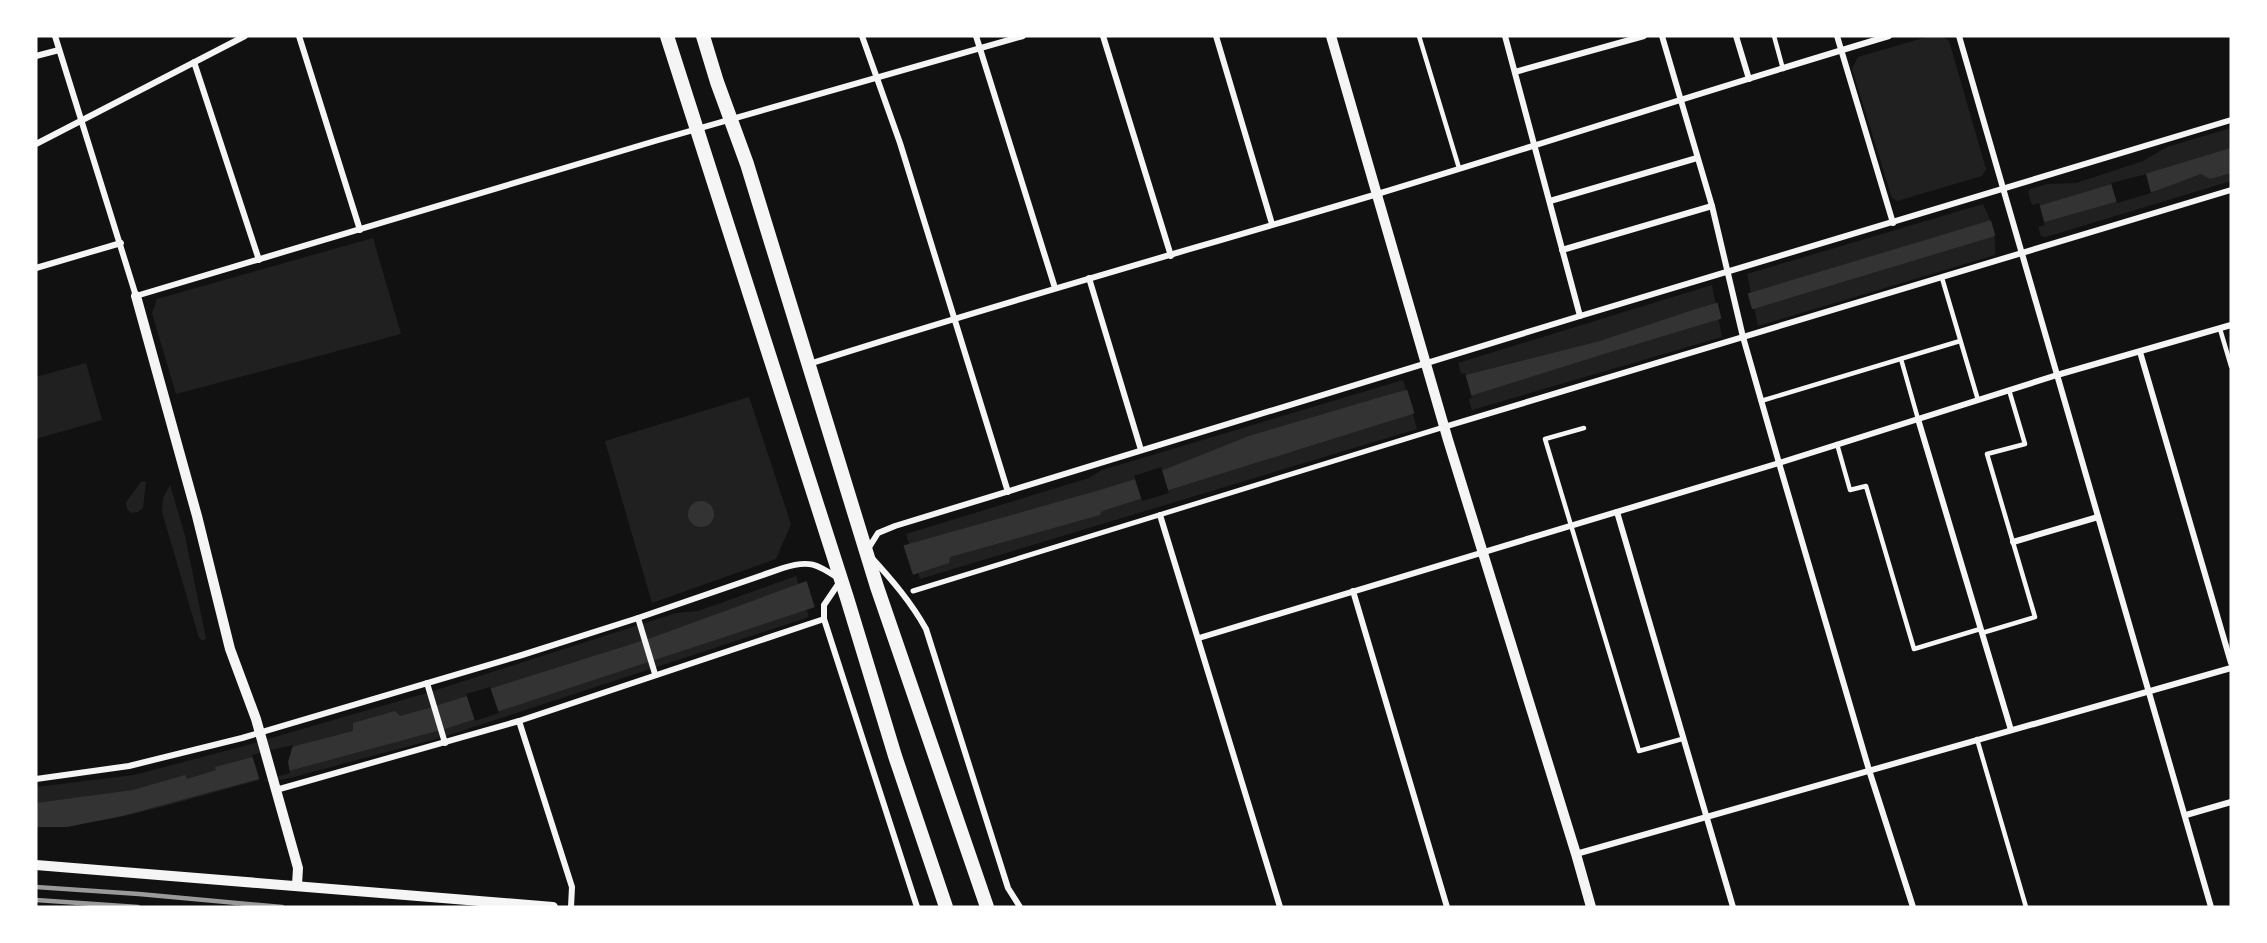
<svg xmlns="http://www.w3.org/2000/svg" width="2267" height="943" font-family="Quicksand,sans-serif">
  <style>
    .green { fill: #202020 }
    .water { fill: #333 }
    .pier { fill: #111 }
    .lines { fill: none; stroke-linecap: round; stroke-linejoin: round }
    .service { stroke: #f5f5f5; stroke-width: 4.5 }
    .pedestrian { stroke: #f5f5f5; stroke-width: 5 }
    .minor { stroke: #f5f5f5; stroke-width: 6 }
    .tertiary { stroke: #f5f5f5; stroke-width: 10 }
    .trunk { stroke: #f5f5f5; stroke-width: 14 }
    .rail { stroke: #9a9a9a; stroke-width: 4.5 }
  </style>
  <rect width="100%" height="100%" fill="#111"/>
  <g class="green">
    <path d="M1930,36H1942L1949,41L1986,169L1982,176L1897,201L1892,198L1852,69L1858,57Z"/>
    <path d="M2231,128V181L2046,237L2041,236L2028,192L2030,189L2047,184L2076,183L2143,161L2167,147Z"/>
    <path d="M1983,204C1991,221 1997,237 1995,255L1758,326L1747,274Z"/>
    <path d="M373,238L401,334L176,394L152,313L157,299Z"/>
    <path d="M1712,285L1722,337L1472,410L1458,363Z"/>
    <path d="M86,363L102,420L36,439V377Z"/>
    <path d="M1403,380L1417,429L920,579L906,534L1089,478L1102,470Z"/>
    <path d="M749,397L791,524L776,559L652,603L605,441Z"/>
    <path d="M146,481L143,508L138,512L131,513L127,509L126,502L141,482Z"/>
    <path d="M170,485L185,536L206,639L202,640L199,638L162,512L163,498Z"/>
    <path d="M796,576L809,617L443,737L290,778L274,781L259,780C186,799 112,826 36,827V787L134,775L244,746L430,692L676,613L698,611Z"/>
  </g>
  <g class="water">
    <path d="M2231,148V173L2210,179L2201,174L2158,190L1995,236L1604,354L1102,511L1100,515L950,557L949,563L448,728L122,816L67,827H36V803L133,790L185,775L187,779L216,770L215,767L353,731V723L395,711L400,716L426,709L651,638L905,545L1100,490L1161,471L1249,436L1391,394L1600,341L1696,309Z"/>
    <circle cx="701" cy="514" r="13"/>
  </g>
  <g class="pier">
    <path d="M2146,174L2151,193L2117,203L2111,183Z"/>
    <path d="M2039,203L2045,225L1996,238L1990,217Z"/>
    <path d="M1747,291L1753,313L1722,321L1717,300Z"/>
    <path d="M1465,373L1472,398L1415,415L1407,389Z"/>
    <path d="M1161,467L1169,493L1142,501L1134,476Z"/>
    <path d="M903,544L913,575L815,608L806,579Z"/>
    <path d="M490,687L499,713L475,721L466,694Z"/>
    <path d="M293,745L288,762L290,773L260,781L252,755Z"/>
  </g>
  <g class="lines">
    <g class="service">
      <path d="M1419,36L1459,168"/>
      <path d="M1774,36L1783,69"/>
      <path d="M1942,278L1978,400"/>
      <path d="M2220,329L2231,366"/>
      <path d="M1901,359L1918,419"/>
      <path d="M1761,401L1960,341"/>
      <path d="M1584,428L1545,439L1639,751L1682,739"/>
      <path d="M1837,444L1850,490L1866,486L1914,649L1980,629"/>
      <path d="M1982,633L2035,617L1987,454L2025,444L2009,390"/>
      <path d="M1977,739L2026,907"/>
    </g>
    <path class="pedestrian" d="M913,591L1444,427"/>
    <g class="minor">
      <path d="M55,36L136,296L655,141L1023,36"/>
      <path d="M299,36L360,230"/>
      <path d="M862,36L900,143L1008,492"/>
      <path d="M976,36L1055,288"/>
      <path d="M1103,36L1171,256"/>
      <path d="M1216,36L1272,224"/>
      <path d="M1505,36L1580,316"/>
      <path d="M1662,36L1712,206L1743,337L1779,463L1869,770L1913,907"/>
      <path d="M1736,36L1749,79"/>
      <path d="M1837,36L1893,223"/>
      <path d="M1959,36L2211,907"/>
      <path d="M36,56L59,50"/>
      <path d="M194,62L259,260"/>
      <path d="M1515,72L1644,36"/>
      <path d="M36,144L245,36"/>
      <path d="M1550,201L1697,158"/>
      <path d="M1562,250L1712,206"/>
      <path d="M36,268L121,243"/>
      <path d="M1089,278L1141,450"/>
      <path d="M2140,352L2231,663"/>
      <path d="M809,364C996,304 1186,251 1374,195C1546,143 1717,87 1889,36"/>
      <path d="M1918,419L2011,730"/>
      <path d="M1444,427L2231,190"/>
      <path d="M1617,512L1733,907"/>
      <path d="M1160,515L1280,907"/>
      <path d="M2013,542L2098,517"/>
      <path d="M868,549L878,533L895,526L1580,316L2231,120"/>
      <path d="M871,557C892,580 911,602 926,629L1008,888L1020,907"/>
      <path d="M1353,591L1447,907"/>
      <path d="M638,618L655,674"/>
      <path d="M1199,638L1779,463L2057,375L2231,325"/>
      <path d="M427,683L445,743"/>
      <path d="M519,721L572,887L571,907"/>
      <path d="M36,779L129,766L242,738L522,655L638,618L783,568C811,559 818,565 841,580L824,605V619L917,907"/>
      <path d="M276,790L519,721L824,619"/>
      <path d="M2186,815L2231,802"/>
      <path d="M1576,854L2231,668"/>
    </g>
    <g class="tertiary">
      <path d="M1331,36L1448,440L1576,854L1591,907"/>
      <path d="M136,296L197,516L230,649L256,719L298,868L297,885"/>
      <path d="M36,865L553,907"/>
    </g>
    <g class="trunk">
      <path d="M667,36L847,598L895,756L946,907"/>
      <path d="M703,36L717,82L747,164L877,587L987,907"/>
    </g>
    <g class="rail">
      <path d="M36,887L139,894L282,907"/>
      <path d="M36,900L138,907"/>
    </g>
  </g>
  <rect width="2267" height="943" fill="none" stroke="#ffffff" stroke-width="75"/>
</svg>
